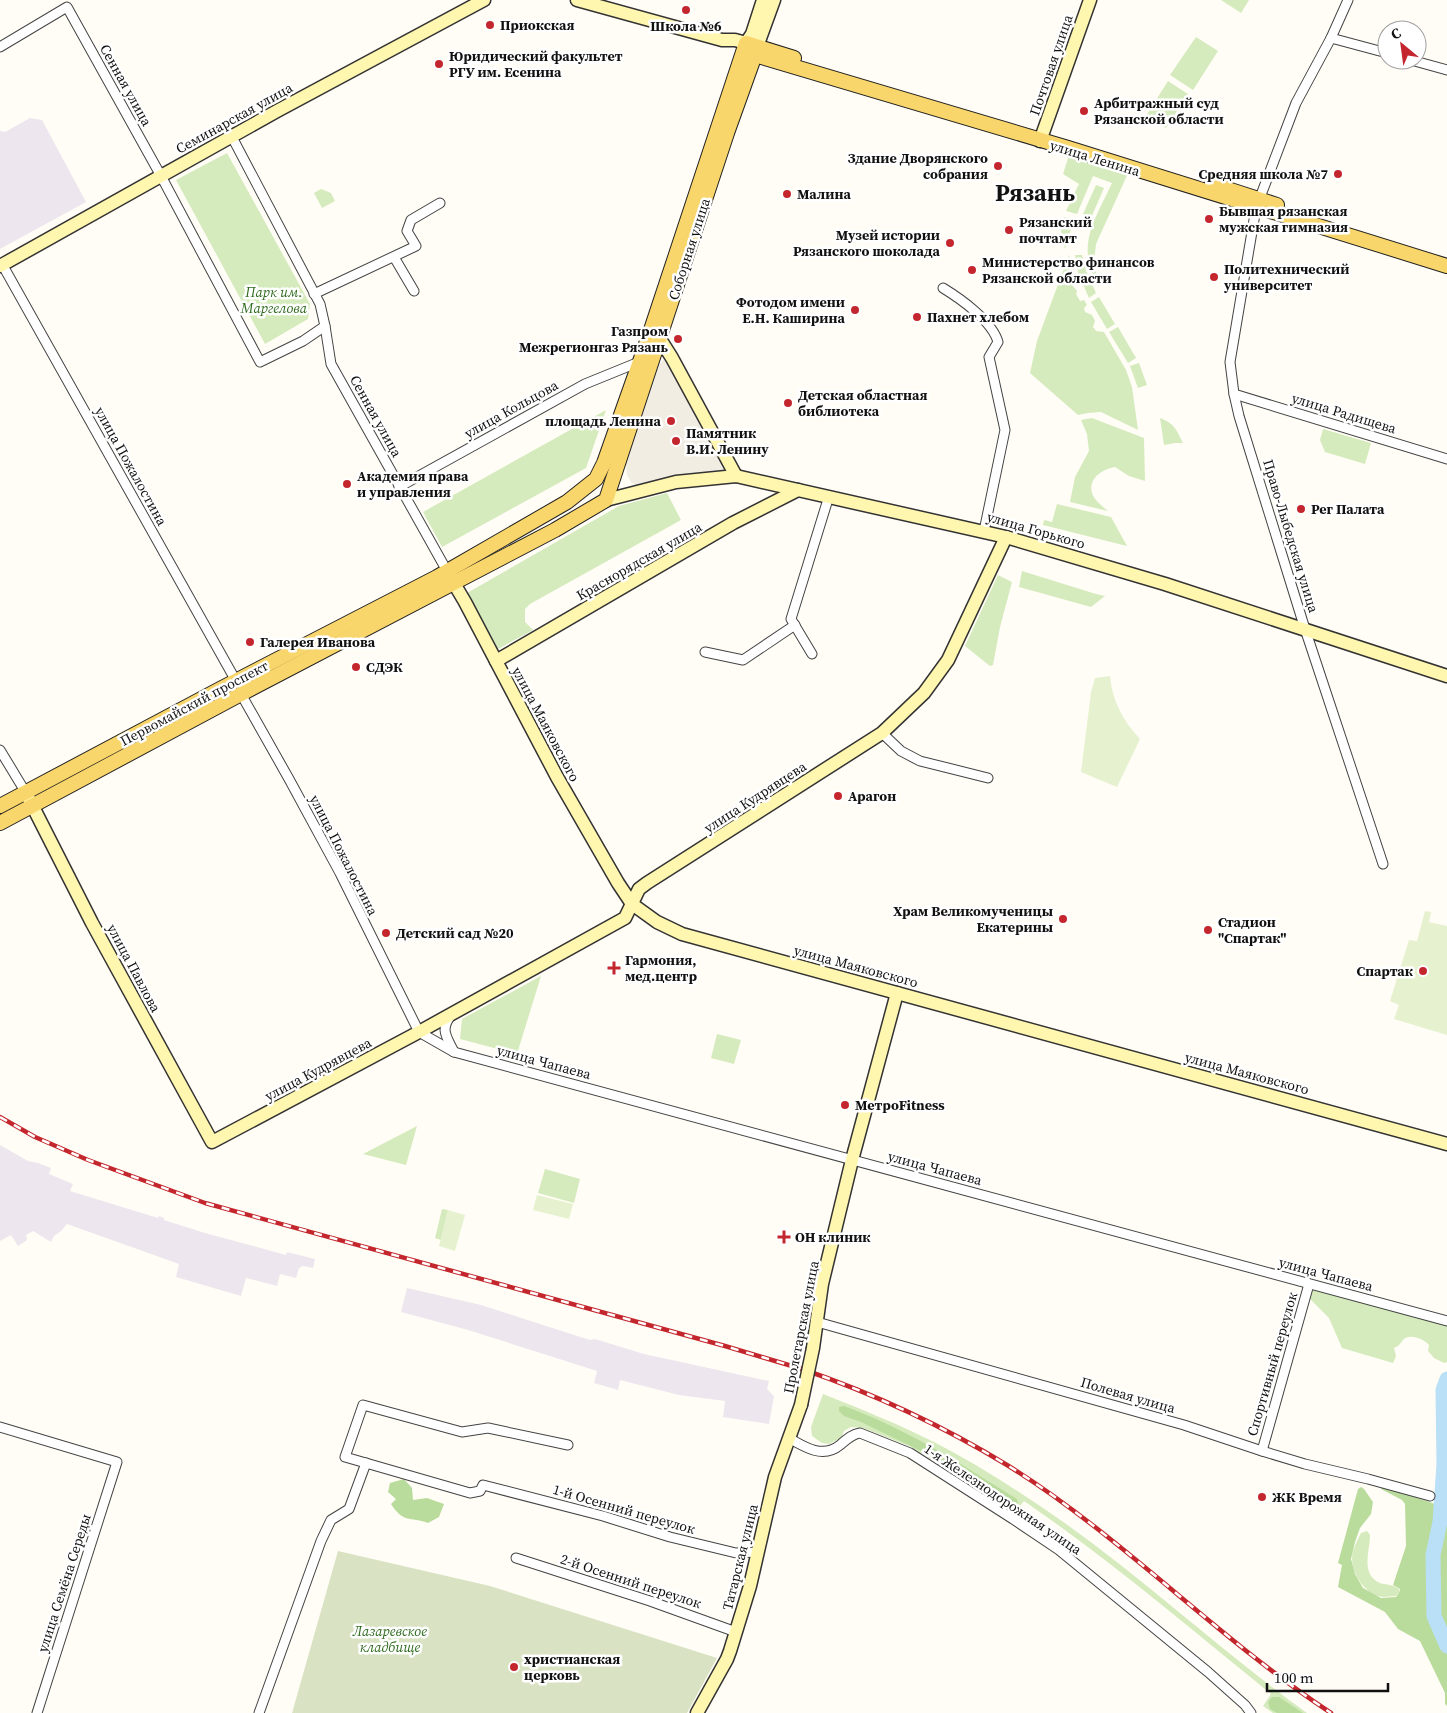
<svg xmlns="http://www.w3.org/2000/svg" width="1447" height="1713" font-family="'Source Serif 4',serif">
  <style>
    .industrial { fill: #eee6ef }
    .green { fill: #d5ebbd }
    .forest { fill: #b9dc9c }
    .cemetery { fill: #d9e3c4 }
    .pitch { fill: #e6f2cf }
    .plaza { fill: #f1ede2 }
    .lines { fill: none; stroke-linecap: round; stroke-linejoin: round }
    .river { stroke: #b9e0f7; stroke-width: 15 }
    .street-casing { stroke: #444; stroke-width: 11 }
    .secondary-casing { stroke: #333; stroke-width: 15 }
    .primary-casing { stroke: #222; stroke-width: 16 }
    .street { stroke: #fff; stroke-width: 9 }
    .secondary { stroke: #fff6b0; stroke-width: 12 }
    .primary { stroke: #f9d66b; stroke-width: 14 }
    .rail-casing { stroke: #c4262e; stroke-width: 4.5 }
    .rail { stroke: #fff; stroke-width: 2.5; stroke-dasharray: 8; stroke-linecap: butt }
    .secondary-bridge-casing { stroke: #333; stroke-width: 15; stroke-linecap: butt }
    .secondary-bridge { stroke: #fff6b0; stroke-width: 12 }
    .poi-dot { fill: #c4262e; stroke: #fff; stroke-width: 2 }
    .labels { text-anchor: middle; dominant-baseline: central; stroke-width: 5; stroke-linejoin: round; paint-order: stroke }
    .poi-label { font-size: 14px; font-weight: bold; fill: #111; stroke: #fff; text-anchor: start }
    .street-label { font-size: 14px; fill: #111; stroke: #fff }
    .park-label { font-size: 14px; font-style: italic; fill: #2f6b1f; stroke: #fff }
    .town-label { font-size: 24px; font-weight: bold; fill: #111; stroke: #fff }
  </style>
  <rect width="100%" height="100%" fill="#fffdf5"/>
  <g class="industrial">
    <path d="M30,118L42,120L86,202L0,249V131L5,132Z"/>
    <path d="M0,1145L28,1161L38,1163L51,1168L49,1174L73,1184L70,1191L158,1218L159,1216L164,1218V1220L205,1233L286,1255L287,1252L315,1259L313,1268L303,1266L299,1268L296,1278L280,1274L277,1286L246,1278L241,1296L176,1277L179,1264L67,1224L61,1231L54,1236L51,1242L33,1231L26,1235L27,1240L18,1246L11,1235L0,1241Z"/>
    <path d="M407,1288L481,1305L590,1340L595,1339L644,1354L769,1381L767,1389L774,1396L769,1424L723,1417L725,1401L679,1395L620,1380L618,1390L594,1383L597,1371L468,1330L401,1312Z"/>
  </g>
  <g class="green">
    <path d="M1221,0H1249L1241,13Z"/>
    <path d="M1196,37L1218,51L1193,90L1170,75Z"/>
    <path d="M1168,81L1188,94L1166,128L1146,116Z"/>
    <path d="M1070,152L1129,171L1096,244L1094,261L1099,287C1075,246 1094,222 1112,183L1093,176L1077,214L1066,211L1079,184L1063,174Z"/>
    <path d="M227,153L310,304L308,319L265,344L176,180Z"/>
    <path d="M1096,185L1104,188L1091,218L1083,214Z"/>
    <path d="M321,189L331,193L335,201L322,208L314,193Z"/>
    <path d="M1064,217L1074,219L1065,249L1060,226Z"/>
    <path d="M1069,255L1072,271L1068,275V280L1077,291L1076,294L1080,301L1084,300L1087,305L1084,308L1085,312L1092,315L1095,321L1093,327L1096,331L1104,332L1126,370L1132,387L1138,430L1101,412L1088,413L1078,415L1030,373L1037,341Z"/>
    <path d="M1075,255H1082L1086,271L1096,293L1089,298L1078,273Z"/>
    <path d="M1099,297L1115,324L1107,329L1091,302Z"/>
    <path d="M1118,327L1136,358L1128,363L1109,332Z"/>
    <path d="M1139,363L1147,385L1138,388L1130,366Z"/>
    <path d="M606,410L586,468L442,547L423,512Z"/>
    <path d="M1092,418L1144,438L1145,481L1129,476L1115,467C1103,469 1088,478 1092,493C1095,501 1102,506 1108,511L1070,502L1075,477L1089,451L1087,434L1081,420Z"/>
    <path d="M1160,418C1175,424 1176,429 1183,443H1175L1164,445Z"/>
    <path d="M1323,429L1371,443L1365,464L1325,452L1320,440Z"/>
    <path d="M667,493L681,520L530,604L525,609V622L533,630L498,649L467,593L619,506Z"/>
    <path d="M1057,504L1111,517L1127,546L1043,525L1044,520L1052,522Z"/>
    <path d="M1022,571L1096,594L1105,596L1091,607L1019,587Z"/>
    <path d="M998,575L1012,582L1000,627L993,665L990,666L965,646Z"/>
    <path d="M541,976L517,1054L460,1039L462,1019Z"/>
    <path d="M717,1034L741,1040L734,1064L711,1058Z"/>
    <path d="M417,1126L406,1165L363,1154Z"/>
    <path d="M545,1169L580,1179L574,1203L538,1193Z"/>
    <path d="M442,1209L448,1210L441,1240L435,1238Z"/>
    <path d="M1311,1287L1447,1324V1362L1444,1363L1434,1358L1428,1351L1429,1345C1424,1339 1409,1333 1403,1340C1399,1345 1399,1346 1394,1348L1396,1356L1393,1363L1342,1348L1329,1318L1309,1298Z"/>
    <path d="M823,1394C861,1409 898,1424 934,1442C981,1466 1026,1496 1069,1526C1151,1585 1225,1654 1307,1713H1273L1263,1706L1271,1694C1190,1628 1110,1560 1024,1501L1016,1511L909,1446L863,1428L851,1427L844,1431L841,1438L829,1444L822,1443L812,1436L811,1427Z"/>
    <path d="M1367,1531L1370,1535C1370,1551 1360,1574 1380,1583C1386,1585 1393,1584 1399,1589V1593L1396,1596C1392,1596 1387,1597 1383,1597C1367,1596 1352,1575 1352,1559C1352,1550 1357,1541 1361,1533Z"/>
  </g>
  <g class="forest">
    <path d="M844,1406C907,1429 961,1464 1017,1499L1018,1504L1014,1508L927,1454L861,1422L844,1416L839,1411V1407Z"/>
    <path d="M404,1479L412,1488L413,1500L427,1498L444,1504L439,1517L428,1523C409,1516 404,1524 391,1504L396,1499L388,1492L390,1483Z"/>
    <path d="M1382,1486L1447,1508V1706L1445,1704V1693L1420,1641L1398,1629L1385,1612L1338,1587L1342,1565L1338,1563L1358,1489L1361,1487L1364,1489L1373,1502L1371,1514L1360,1528L1355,1542L1351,1559L1355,1574L1363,1588L1381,1598L1396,1597L1399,1593L1400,1589L1393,1585L1406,1546L1405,1504L1402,1500L1381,1489Z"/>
    <path d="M1272,1697H1279L1303,1713H1277L1270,1709L1268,1702Z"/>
  </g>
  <path class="cemetery" d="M338,1551L490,1586L717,1658L687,1713H292Z"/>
  <g class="pitch">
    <path d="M1110,676C1112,700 1123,721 1140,739L1117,787L1081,772L1091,692L1095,678Z"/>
    <path d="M1425,911L1431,912L1429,922L1447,926V1035L1394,1019L1399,1005L1390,1001L1409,940L1417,941Z"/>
    <path d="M537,1195L573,1204L569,1219L533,1210Z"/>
    <path d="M448,1210L465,1215L455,1251L439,1246Z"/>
  </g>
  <path class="plaza" d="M665,358L728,467L725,471L637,486L631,482L627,475L626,463L659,365Z"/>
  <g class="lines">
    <path class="river" d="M1447,1379L1443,1390L1444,1464L1440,1522L1433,1555L1434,1616L1447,1646"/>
    <g class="street-casing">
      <g id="street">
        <path d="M1348,0L1331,38L1296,103L1256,208L1230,362L1234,394L1239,416L1305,629L1383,864"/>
        <path d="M1331,38L1387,53"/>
        <path d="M0,47L67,7L161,176L260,362L303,341L325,326"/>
        <path d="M1411,60L1447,70"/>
        <path d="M232,137L320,304L325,326L331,364L447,571"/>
        <path d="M394,257L414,291"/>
        <path d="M2,264L236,681"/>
        <path d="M943,288C961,299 992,321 998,342L989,357L1005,430L984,531"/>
        <path d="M314,294L416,246L407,231L411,220L440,203"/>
        <path d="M1234,394L1447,459"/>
        <path d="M399,487L585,384L639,362"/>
        <path d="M705,652L743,660L795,625"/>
        <path d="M812,654L791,619L829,496"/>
        <path d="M241,694L289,779L340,873L419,1032L454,1052L1447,1321"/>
        <path d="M882,733L901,751L920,761L988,778"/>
        <path d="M0,750L26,793"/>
        <path d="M452,1014C439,1030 447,1037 454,1052"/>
        <path d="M817,1322L1184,1425L1262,1451L1305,1464L1368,1479L1430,1496"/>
        <path d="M0,1427L117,1462L37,1713"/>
        <path d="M789,1438C804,1447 823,1459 840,1445C846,1440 852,1434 860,1433L910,1453L1013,1519L1059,1550L1208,1672L1245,1705L1251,1713"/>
        <path d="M568,1445L488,1428L462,1432L363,1405L345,1457L470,1493L480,1491L483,1485L603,1516L670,1537L736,1553L757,1552"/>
        <path d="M1262,1451L1309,1284"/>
        <path d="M516,1558L650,1601L736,1632"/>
        <path d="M259,1713L321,1541L331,1520L349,1509L366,1463"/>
      </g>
    </g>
    <g class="secondary-casing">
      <g id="secondary">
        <path d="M577,0L722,40H735L746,43L752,34L763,0"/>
        <path d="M754,55L774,0"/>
        <path d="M1040,141L1090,0"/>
        <path d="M0,266L277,111L484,0"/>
        <path d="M660,339L672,358L736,476"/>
        <path d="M606,500L676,482L736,476L1006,537L1165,584L1447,676"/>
        <path d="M449,575L465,602L557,777L618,883L632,904L657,922L682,934L1447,1144"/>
        <path d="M496,661L733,523L798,490"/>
        <path d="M28,797L92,923L212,1142L419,1032L625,918L639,889L647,883L882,733L924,693L948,660L1006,537"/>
        <path d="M813,1348L822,1284L852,1160L897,993"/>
        <path d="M697,1713L727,1659L730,1651L750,1586L775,1477L801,1405"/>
      </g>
    </g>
    <g class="primary-casing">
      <g id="primary">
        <path d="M1212,184L1277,205"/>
        <path d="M0,806L222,688L437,577L567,502L596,479L604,463L650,333L746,43L794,58"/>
        <path d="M0,823L241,694L555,530L606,500L727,133L755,55L1068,148L1447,266"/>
      </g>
    </g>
    <use href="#street" class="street"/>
    <use href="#secondary" class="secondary"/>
    <use href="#primary" class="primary"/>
    <g class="rail-casing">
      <path id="rail" d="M0,1117L35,1137L88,1160L205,1203L725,1346C751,1354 776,1361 802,1369C872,1393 943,1426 1007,1465C1123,1537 1217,1638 1331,1713"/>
    </g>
    <use href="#rail" class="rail"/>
    <g class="secondary-bridge-casing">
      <path id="secondary-bridge" d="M801,1405L813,1348"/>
    </g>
    <use href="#secondary-bridge" class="secondary-bridge"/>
  </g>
  <g class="poi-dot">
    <circle cx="686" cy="10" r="5"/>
    <circle cx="490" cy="25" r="5"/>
    <circle cx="439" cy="64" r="5"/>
    <circle cx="1084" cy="111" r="5"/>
    <circle cx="998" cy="166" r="5"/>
    <circle cx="1338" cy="174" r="5"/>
    <circle cx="787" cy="194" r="5"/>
    <circle cx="1209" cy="219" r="5"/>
    <circle cx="1009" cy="230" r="5"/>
    <circle cx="950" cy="243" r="5"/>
    <circle cx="972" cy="270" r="5"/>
    <circle cx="1214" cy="277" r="5"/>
    <circle cx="855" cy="310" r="5"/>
    <circle cx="917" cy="317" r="5"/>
    <circle cx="678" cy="339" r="5"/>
    <circle cx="788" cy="403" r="5"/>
    <circle cx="671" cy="421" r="5"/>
    <circle cx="676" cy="441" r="5"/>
    <circle cx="347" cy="484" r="5"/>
    <circle cx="1301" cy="509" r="5"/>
    <circle cx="250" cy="642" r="5"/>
    <circle cx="356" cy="667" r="5"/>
    <circle cx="838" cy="796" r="5"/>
    <circle cx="1063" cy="919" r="5"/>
    <circle cx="1208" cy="930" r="5"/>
    <circle cx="386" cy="933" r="5"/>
    <path d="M611.5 960.5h5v5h5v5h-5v5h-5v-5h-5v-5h5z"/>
    <circle cx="1423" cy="971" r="5"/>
    <circle cx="845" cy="1105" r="5"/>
    <path d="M781.5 1229.5h5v5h5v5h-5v5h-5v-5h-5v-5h5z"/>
    <circle cx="1262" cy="1497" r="5"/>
    <circle cx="514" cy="1667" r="5"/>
  </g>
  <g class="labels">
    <g class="poi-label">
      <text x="500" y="25">Приокская</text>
      <text x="686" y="26" text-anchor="middle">Школа №6</text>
      <text x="449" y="56">Юридический факультет<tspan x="449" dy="16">РГУ им. Есенина</tspan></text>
      <text x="1094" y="103">Арбитражный суд<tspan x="1094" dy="16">Рязанской области</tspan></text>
      <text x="988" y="158" text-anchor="end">Здание Дворянского<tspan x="988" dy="16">собрания</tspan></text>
      <text x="1328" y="174" text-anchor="end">Средняя школа №7</text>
      <text x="797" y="194">Малина</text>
      <text x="1219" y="211">Бывшая рязанская<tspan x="1219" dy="16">мужская гимназия</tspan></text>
      <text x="1019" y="222">Рязанский<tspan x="1019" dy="16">почтамт</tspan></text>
      <text x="940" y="235" text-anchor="end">Музей истории<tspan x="940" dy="16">Рязанского шоколада</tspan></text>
      <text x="982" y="262">Министерство финансов<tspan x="982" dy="16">Рязанской области</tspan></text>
      <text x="1224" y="269">Политехнический<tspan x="1224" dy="16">университет</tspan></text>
      <text x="845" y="302" text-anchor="end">Фотодом имени<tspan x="845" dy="16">Е.Н. Каширина</tspan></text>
      <text x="927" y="317">Пахнет хлебом</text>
      <text x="668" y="331" text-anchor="end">Газпром<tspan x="668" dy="16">Межрегионгаз Рязань</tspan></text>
      <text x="798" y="395">Детская областная<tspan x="798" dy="16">библиотека</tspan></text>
      <text x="661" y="421" text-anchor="end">площадь Ленина</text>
      <text x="686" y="433">Памятник<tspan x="686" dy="16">В.И. Ленину</tspan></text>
      <text x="357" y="476">Академия права<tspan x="357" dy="16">и управления</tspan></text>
      <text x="1311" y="509">Рег Палата</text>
      <text x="260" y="642">Галерея Иванова</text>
      <text x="366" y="667">СДЭК</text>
      <text x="848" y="796">Арагон</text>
      <text x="1053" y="911" text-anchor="end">Храм Великомученицы<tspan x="1053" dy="16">Екатерины</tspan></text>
      <text x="1218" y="922">Стадион<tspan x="1218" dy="16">"Спартак"</tspan></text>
      <text x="396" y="933">Детский сад №20</text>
      <text x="625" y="960">Гармония,<tspan x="625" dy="16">мед.центр</tspan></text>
      <text x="1413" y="971" text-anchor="end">Спартак</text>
      <text x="855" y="1105">МетроFitness</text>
      <text x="795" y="1237">ОН клиник</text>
      <text x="1272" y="1497">ЖК Время</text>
      <text x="524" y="1659">христианская<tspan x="524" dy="16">церковь</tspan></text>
    </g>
    <g class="street-label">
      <text transform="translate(1051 65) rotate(-71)">Почтовая улица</text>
      <text transform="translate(126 85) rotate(61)">Сенная улица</text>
      <text transform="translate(234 118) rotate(-29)">Семинарская улица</text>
      <text transform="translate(1095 158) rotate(17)">улица Ленина</text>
      <text transform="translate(689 249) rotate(-72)">Соборная улица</text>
      <text transform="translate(511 409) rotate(-29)">улица Кольцова</text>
      <text transform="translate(1344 413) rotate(17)">улица Радищева</text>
      <text transform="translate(376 416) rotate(61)">Сенная улица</text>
      <text transform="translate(131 466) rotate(61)">улица Пожалостина</text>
      <text transform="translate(1036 530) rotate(16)">улица Горького</text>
      <text transform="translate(1291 536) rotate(73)">Право-Лыбедская улица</text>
      <text transform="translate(639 561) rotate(-30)">Краснорядская улица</text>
      <text transform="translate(194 703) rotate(-28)">Первомайский проспект</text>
      <text transform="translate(546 724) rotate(62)">улица Маяковского</text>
      <text transform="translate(755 797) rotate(-33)">улица Кудрявцева</text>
      <text transform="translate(344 855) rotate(63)">улица Пожалостина</text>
      <text transform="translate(856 966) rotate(15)">улица Маяковского</text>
      <text transform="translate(134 968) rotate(62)">улица Павлова</text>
      <text transform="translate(544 1062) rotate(15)">улица Чапаева</text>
      <text transform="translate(318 1069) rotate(-28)">улица Кудрявцева</text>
      <text transform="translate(1247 1073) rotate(15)">улица Маяковского</text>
      <text transform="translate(935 1168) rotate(15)">улица Чапаева</text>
      <text transform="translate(1326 1274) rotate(15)">улица Чапаева</text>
      <text transform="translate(801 1327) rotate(-79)">Пролетарская улица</text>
      <text transform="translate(1272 1364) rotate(-74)">Спортивный переулок</text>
      <text transform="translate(1128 1395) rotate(16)">Полевая улица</text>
      <text transform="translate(1003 1499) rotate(34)">1-я Железнодорожная улица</text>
      <text transform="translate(624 1509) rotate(16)">1-й Осенний переулок</text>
      <text transform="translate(740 1557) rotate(-76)">Татарская улица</text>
      <text transform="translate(631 1581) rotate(18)">2-й Осенний переулок</text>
      <text transform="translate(64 1583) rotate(-72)">улица Семёна Середы</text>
    </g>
    <g class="park-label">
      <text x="274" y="292">Парк им.<tspan x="274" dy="16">Маргелова</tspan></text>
      <text x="390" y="1631">Лазаревское<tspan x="390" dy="16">кладбище</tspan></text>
    </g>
    <g class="town-label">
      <text x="1035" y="192">Рязань</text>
    </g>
  </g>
  <g transform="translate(1402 45) rotate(331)"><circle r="24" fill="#ffffff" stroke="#a0a0a0"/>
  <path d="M0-4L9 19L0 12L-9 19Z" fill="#c4262e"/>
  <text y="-8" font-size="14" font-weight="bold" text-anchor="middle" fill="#111111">С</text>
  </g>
  <path d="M1267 1683v8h121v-8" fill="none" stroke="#111111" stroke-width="2.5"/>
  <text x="1274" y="1683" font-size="15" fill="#111111" stroke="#ffffff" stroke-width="4" paint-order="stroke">100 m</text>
</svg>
